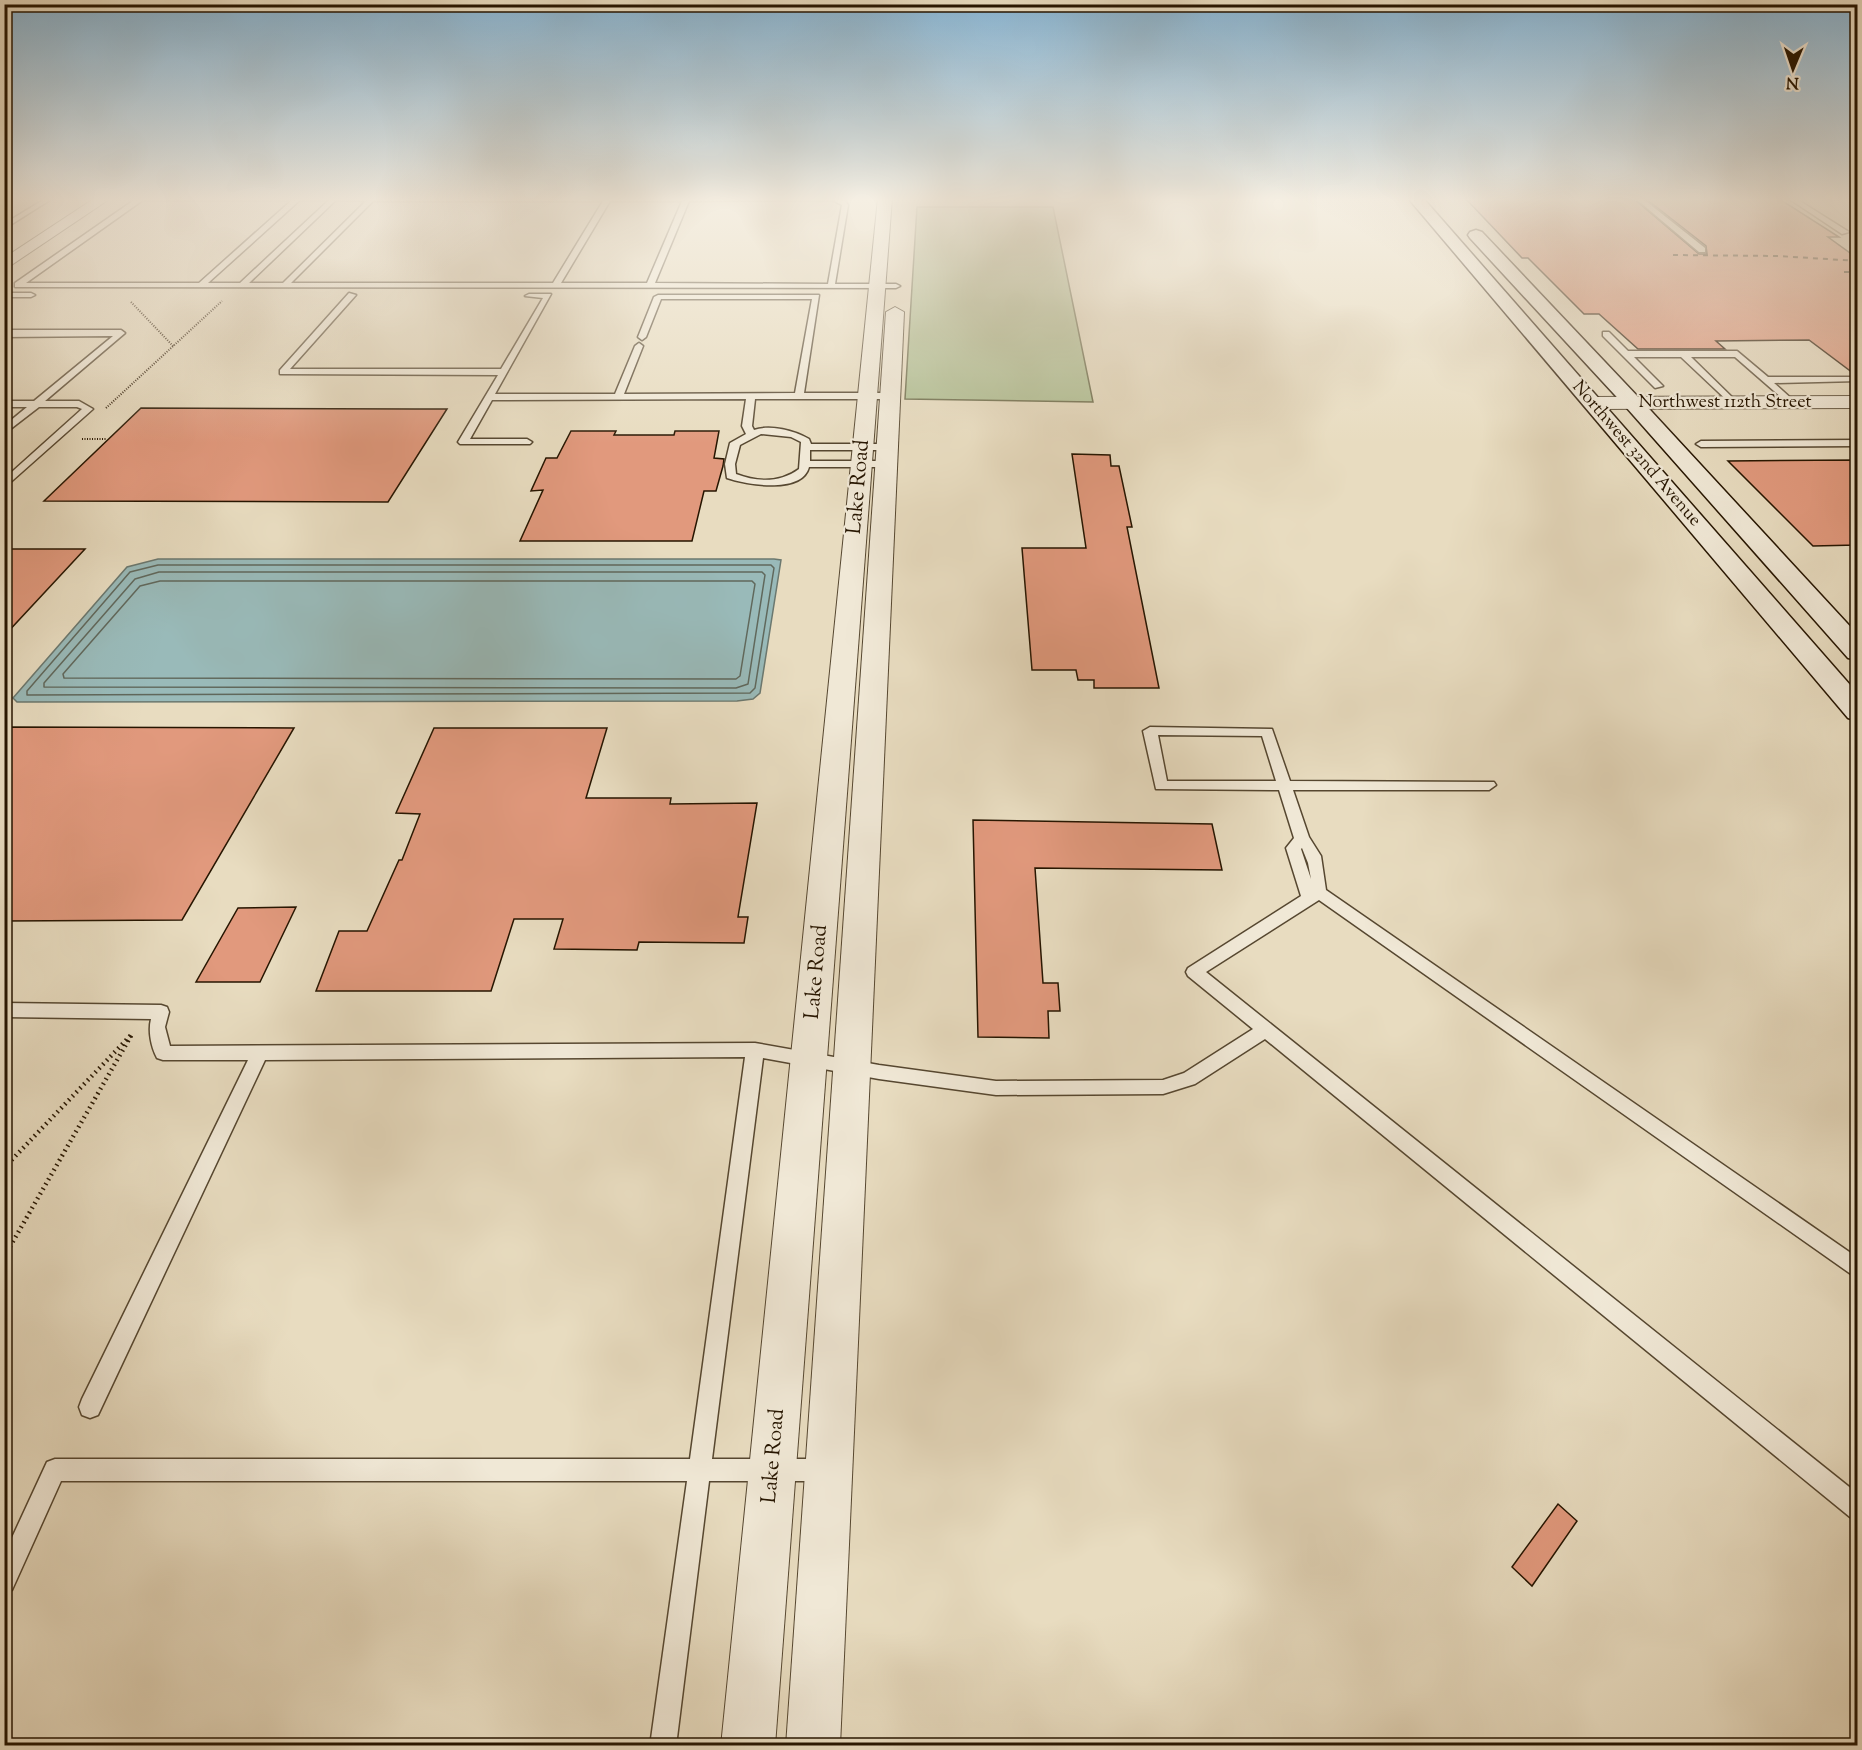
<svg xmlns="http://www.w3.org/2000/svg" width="1862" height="1750" font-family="'Sorts Mill Goudy',serif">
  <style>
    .green { fill: #b2c195; stroke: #6c6b4a; stroke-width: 1.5 }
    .water { fill: #99bab9; stroke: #6b786f; stroke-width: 1.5 }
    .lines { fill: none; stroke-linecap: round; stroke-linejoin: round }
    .shore { stroke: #60685c; stroke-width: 1.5 }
    .building { fill: #e1997d; stroke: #261500; stroke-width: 1.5 }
    .lane-casing { stroke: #564730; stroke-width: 3 }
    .street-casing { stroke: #564730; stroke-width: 2 }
    .secondary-casing { stroke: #261500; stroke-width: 3 }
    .path-far1 { stroke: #261500; stroke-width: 2; stroke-dasharray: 1 1.5; stroke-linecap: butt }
    .path { stroke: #261500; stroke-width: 4.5; stroke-dasharray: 1.5 4; stroke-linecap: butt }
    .lane { fill: #f0e8d6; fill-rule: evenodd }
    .street { fill: #f0e8d6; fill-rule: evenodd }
    .secondary { fill: #f0e8d6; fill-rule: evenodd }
    .rail { stroke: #261500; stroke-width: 2; stroke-dasharray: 5 5; stroke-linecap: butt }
    .labels { text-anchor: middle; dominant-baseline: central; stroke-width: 4.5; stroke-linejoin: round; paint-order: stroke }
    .far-street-label { font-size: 18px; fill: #261500; stroke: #f0e8d6 }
    .street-label { font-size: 21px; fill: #261500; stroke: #f0e8d6 }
  </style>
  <rect width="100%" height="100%" fill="#e8dcc0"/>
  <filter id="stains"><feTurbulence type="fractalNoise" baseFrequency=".00333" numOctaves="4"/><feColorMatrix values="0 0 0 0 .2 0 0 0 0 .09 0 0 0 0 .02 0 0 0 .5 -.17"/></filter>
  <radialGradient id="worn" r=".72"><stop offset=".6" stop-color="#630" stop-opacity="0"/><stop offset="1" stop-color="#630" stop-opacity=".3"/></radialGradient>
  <path class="green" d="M917,207H1053L1093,402L905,399Z"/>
  <path class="water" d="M158,559H774L781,560L760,693L753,699L737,701L17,702L13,698L127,567Z"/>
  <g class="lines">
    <g class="shore">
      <path d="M158,565H771L774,568L755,688L750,693L27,695V691L130,572Z"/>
      <path d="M159,572H762L765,575L748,684L736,688L44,687V683L135,579Z"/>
      <path d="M160,581H752L755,584L740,676L736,679L64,678L63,674L140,586Z"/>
    </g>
  </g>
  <g class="building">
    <path d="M1465,198H1633L1699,254H1707L1706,246L1645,198H1778L1839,237H1828L1857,258V376L1809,340L1716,341L1725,349H1638L1599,314H1584L1528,258H1522Z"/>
    <path d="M141,408L415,409H447L388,502L44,501Z"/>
    <path d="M571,431H616L614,435H674L675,431H719L714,458L724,459L723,466L716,491H704L692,541H520L543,490L531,491L546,458H557Z"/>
    <path d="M1072,454L1110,455L1111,466H1119L1132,527H1127L1159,688H1094V680H1078L1076,670H1032L1022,548H1086Z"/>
    <path d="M1857,460V545L1813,546L1728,461Z"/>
    <path d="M4,549H85L4,636Z"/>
    <path d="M4,727L294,728L182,920L4,921Z"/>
    <path d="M434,728H607L586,798H671L670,804L757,803L738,917H748L744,943L639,942L637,950L554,949L563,919H514L491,991H316L339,931H367L399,860H402L420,814L396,813Z"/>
    <path d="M973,820L1212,824L1222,870L1035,868L1043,983H1058L1060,1011H1048L1049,1038L978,1037Z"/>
    <path d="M296,907L260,982H196L238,908Z"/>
    <path d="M1558,1504L1577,1521L1532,1586L1512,1567Z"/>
  </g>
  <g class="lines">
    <g class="lane-casing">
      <g id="lane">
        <path d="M42,198L50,200L4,229V224L43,200Z"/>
        <path d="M137,198H838L844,200L848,205L835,284H896L900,286L896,288L15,287V283ZM143,200H292L199,283H26ZM300,200H329L240,283H208ZM336,200L366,201L283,283H249ZM832,200L842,205L828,284L655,283L689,201ZM373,201H603L553,283H291ZM610,201H682L647,283H561Z"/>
        <path d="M1635,198H1642L1705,248V252H1699Z"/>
        <path d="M1788,198H1795L1849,232L1842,234Z"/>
        <path d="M4,293H31L35,295L31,297H4Z"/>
        <path d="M349,293L356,295L290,369H501L543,298L525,296L529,294H551L495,394H615L635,346L639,343L643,346L624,394L795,393L812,299H661L646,337L642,340L638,337L654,297L658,295H819L804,393H890L895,396L890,399H755L752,426L754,430C771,424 795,431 809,439L811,444H887L892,447L887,450H810V461H886L891,464L886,467H809C802,494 747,485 727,478L725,464L730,443L746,434L742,426L746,399L492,400L470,439H527L532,442L530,444H460L458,442L498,375L280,374V370ZM761,434L791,437L801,442L799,469C780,483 757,482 736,474L735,464L740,445Z"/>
        <path d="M8,330H121L125,333L45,401H79L93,409L4,488V479L82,409L77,407H39L4,434V426L27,407H4V401H34L113,336L4,337V331Z"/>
        <path d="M1603,332H1609L1628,351H1737L1768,377H1854L1857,378L1858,381L1774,383L1793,400V404L1790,405L1735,357H1691L1736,401L1738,403L1733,406L1681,357H1634L1663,386L1655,388L1603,336Z"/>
        <path d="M1858,440V446L1701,447L1696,444L1701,441Z"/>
        <path d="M1150,727L1272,729L1290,781L1494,782L1496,785L1489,790H1293L1309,837L1321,856L1326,890L1858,1258V1279L1319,900L1206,972L1858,1494V1520L1850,1517L1265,1039L1195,1084L1163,1094L996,1095L879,1079L763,1058L712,1459H826L834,1462L837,1470L834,1478L826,1481H709L676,1746H650L687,1481H61L12,1590L4,1594V1555L47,1462L55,1459H690L745,1057L265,1060L98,1415L90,1418L82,1415L79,1407L82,1399L248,1060H163L157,1058C151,1047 148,1031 151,1019L4,1017V1003L161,1005L167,1007L169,1012L165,1027L170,1046L755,1043L879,1065L996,1081L1163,1080L1184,1073L1253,1029L1188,976L1186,972L1188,968L1301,896L1286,848L1294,838L1279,790L1156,789L1143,731ZM1158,735L1262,736L1276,781H1167ZM1302,848L1308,863L1311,879L1301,849Z"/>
      </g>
    </g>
    <g class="street-casing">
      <g id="street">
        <path d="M95,198H111L4,270V258Z"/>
        <path d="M878,198H892L775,1746H721Z"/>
        <path d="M895,307L904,312L840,1746H786L886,312Z"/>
        <path d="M1858,396V408L1592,409L1582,403L1592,397Z"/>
      </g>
    </g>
    <g class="secondary-casing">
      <g id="secondary">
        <path d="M1408,198H1423L1858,694V721L1848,718Z"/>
        <path d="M1476,230L1482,232L1640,399L1858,635V660L1848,658L1626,407L1470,238L1468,235L1470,232Z"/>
      </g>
    </g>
    <g class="path-far1">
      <path d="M131,302L174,347"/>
      <path d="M106,408L222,301"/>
      <path d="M82,439H106"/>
    </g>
    <path class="path" d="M4,1168L132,1034L4,1257"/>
    <use href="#lane" class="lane"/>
    <use href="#street" class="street"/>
    <use href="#secondary" class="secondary"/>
    <g class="rail">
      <path d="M1673,255L1778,256L1858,261"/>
      <path d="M1844,272H1858"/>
    </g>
  </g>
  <linearGradient id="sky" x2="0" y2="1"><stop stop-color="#88b6d5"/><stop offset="0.45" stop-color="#f5efe3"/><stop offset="1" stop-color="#f5efe3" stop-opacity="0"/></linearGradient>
  <rect width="1862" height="443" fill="url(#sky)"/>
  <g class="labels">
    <g class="far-street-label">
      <text x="1725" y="403">Northwest 112th Street</text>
      <text transform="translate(1636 454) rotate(49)">Northwest 32nd Avenue</text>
    </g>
    <g class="street-label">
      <text transform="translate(859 487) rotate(-85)">Lake Road</text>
      <text transform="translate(817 972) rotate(-85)">Lake Road</text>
      <text transform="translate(774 1456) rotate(-85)">Lake Road</text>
    </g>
  </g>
  <rect width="1862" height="1750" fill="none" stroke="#e8dcc0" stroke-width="24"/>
  <rect x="6" y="6" width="1850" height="1738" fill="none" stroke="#261500" stroke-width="3"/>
  <rect x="12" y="12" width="1838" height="1726" fill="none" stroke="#261500" stroke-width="1.5"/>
  <g transform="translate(1793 69) rotate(182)" stroke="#f0e8d6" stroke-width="4.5" paint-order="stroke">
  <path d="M0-4.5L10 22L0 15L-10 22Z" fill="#261500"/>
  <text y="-9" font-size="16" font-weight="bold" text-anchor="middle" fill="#261500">N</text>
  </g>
  <rect width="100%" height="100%" filter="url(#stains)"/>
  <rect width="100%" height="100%" fill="url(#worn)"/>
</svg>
